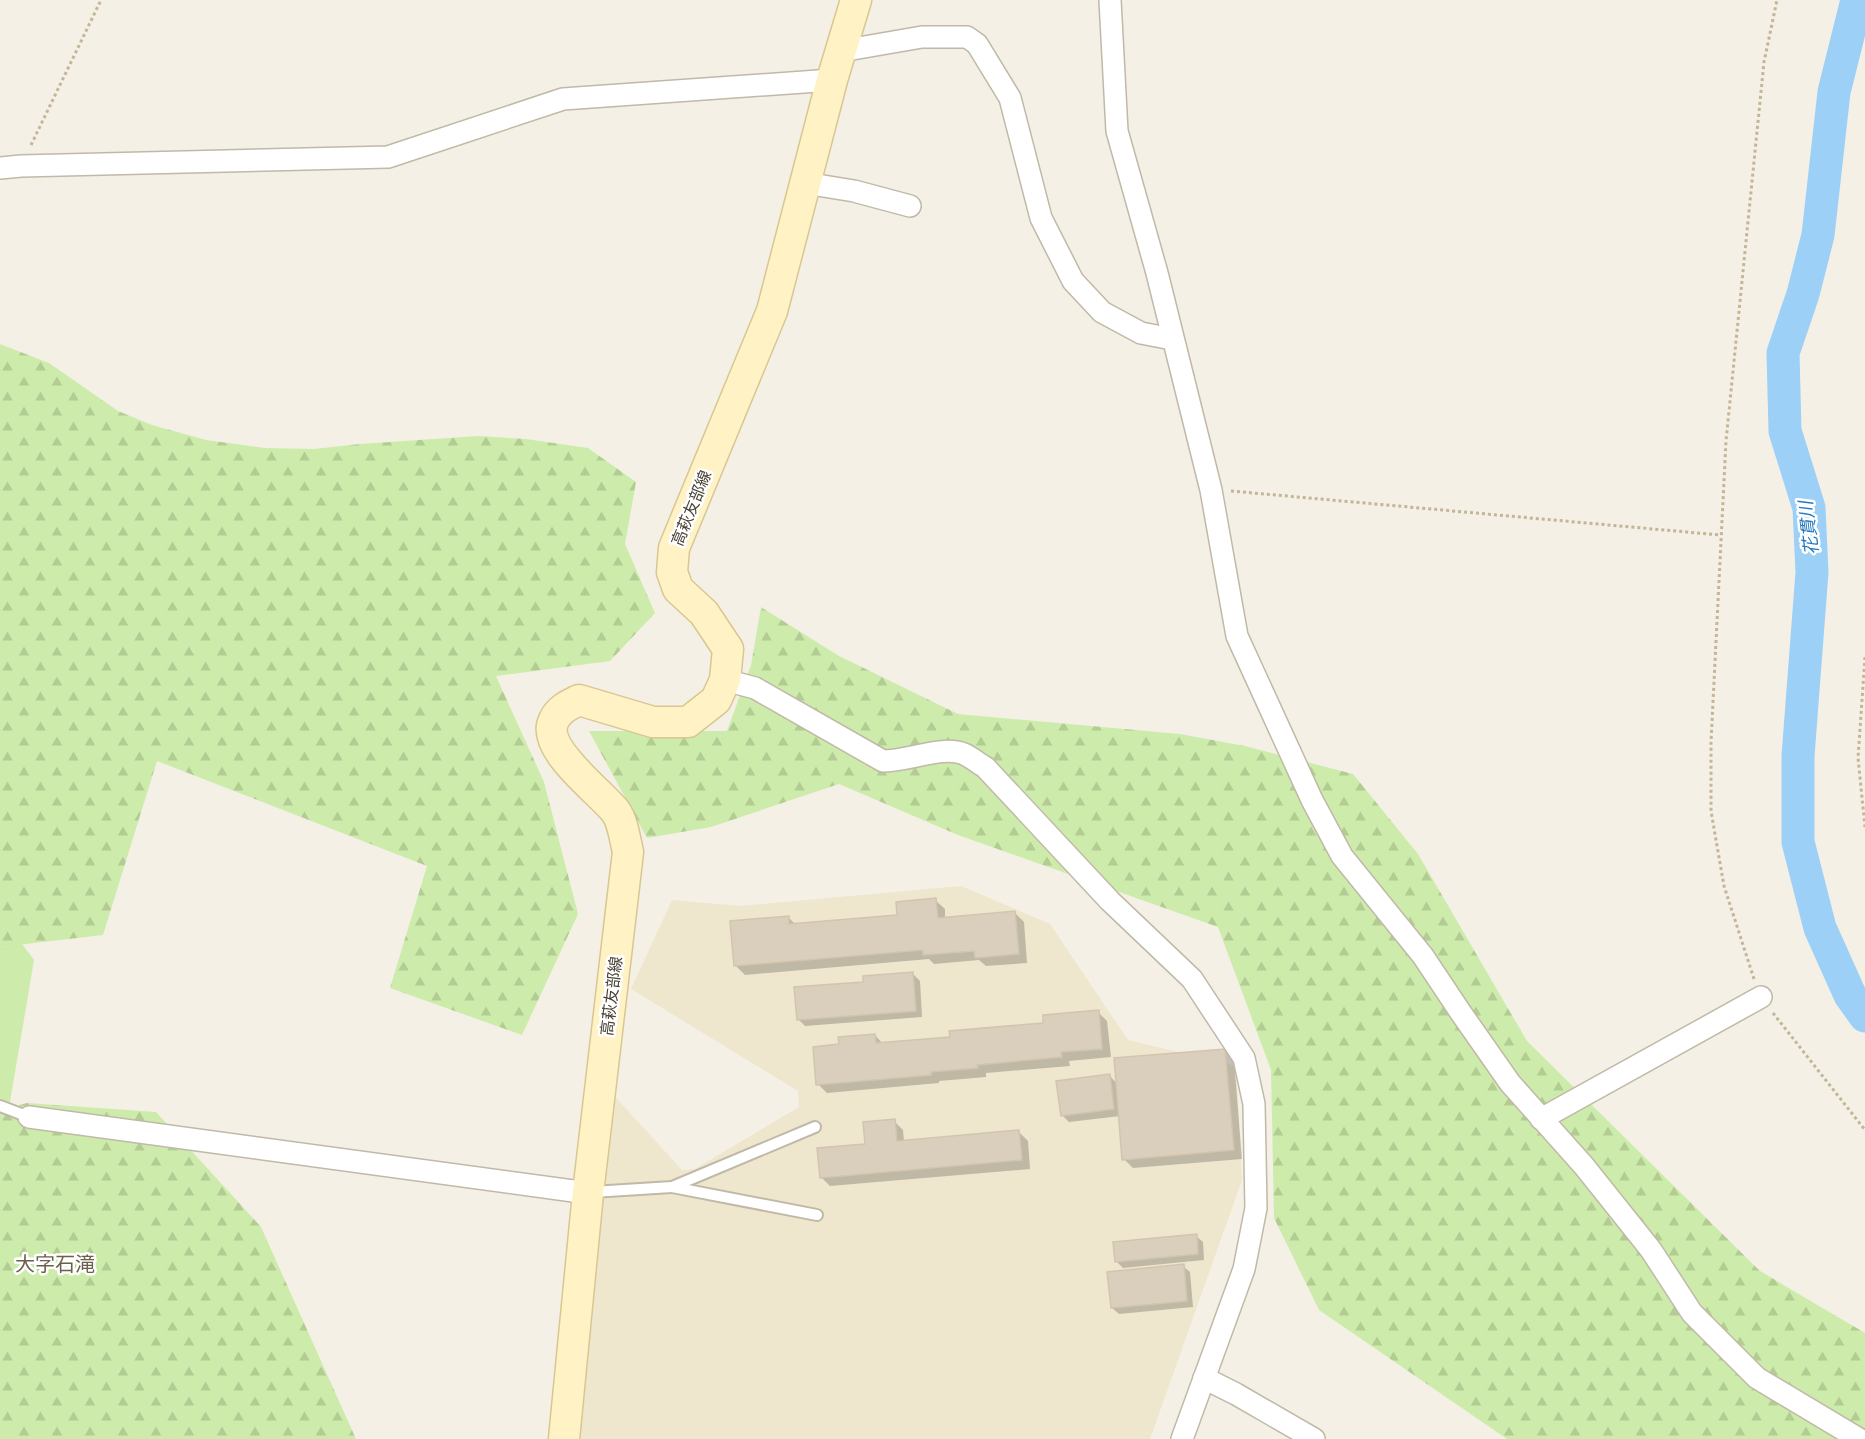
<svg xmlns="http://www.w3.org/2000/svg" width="1865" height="1439" font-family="Ubuntu,'Noto Sans JP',sans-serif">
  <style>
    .education { fill: #efe6ce }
    .green { fill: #cdecab }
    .forest { fill: url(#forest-firs) }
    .shadow { fill: #0003 }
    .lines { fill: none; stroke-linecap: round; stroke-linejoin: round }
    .river { stroke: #9dd0f7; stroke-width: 33 }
    .building { fill: #dacfbd; stroke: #d3c5ad; stroke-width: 1.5 }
    .service-casing { stroke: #c1b9a7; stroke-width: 14 }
    .minor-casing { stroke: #c1b9a7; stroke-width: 24 }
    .secondary-casing { stroke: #d8c791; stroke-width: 33 }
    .path { stroke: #c4b597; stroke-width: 3; stroke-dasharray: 3 3; stroke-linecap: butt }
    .service { stroke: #fff; stroke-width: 10 }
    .minor { stroke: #fff; stroke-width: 21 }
    .secondary { stroke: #fff2c5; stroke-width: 30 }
    .labels { text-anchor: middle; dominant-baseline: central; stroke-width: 5; stroke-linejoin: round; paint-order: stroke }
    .street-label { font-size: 16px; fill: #484134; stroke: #fff }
    .water-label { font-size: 18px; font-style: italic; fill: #2479be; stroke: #fff }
    .quarter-label { font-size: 20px; fill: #6c5f4b; stroke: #fff }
  </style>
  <defs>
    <pattern id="forest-firs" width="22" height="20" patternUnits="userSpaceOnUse" patternTransform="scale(1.5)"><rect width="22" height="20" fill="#cdecab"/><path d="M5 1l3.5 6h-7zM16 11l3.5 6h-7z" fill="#b2cc94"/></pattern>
  </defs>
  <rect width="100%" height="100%" fill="#f4f0e6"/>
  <path class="education" d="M961,886L1050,924L1128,1040L1236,1066L1242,1180L1150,1439H570L598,1078L682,1170L695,1169L799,1107L798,1091L631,989L672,900L740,906Z"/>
  <path class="green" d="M22,944L34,960L9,1108L0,1117V947Z"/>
  <g class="forest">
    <path d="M0,344L49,363L118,411L152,425L206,440L265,448L314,449L360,444L478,436L526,439L588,448L636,482L625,544L655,613L610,661L496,676L544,782L578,914L522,1035L390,988L427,866L157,761L103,935L0,947Z"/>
    <path d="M761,607L839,656L958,714L1180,734L1245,746L1353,774L1418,854L1527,1041L1760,1271L1865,1333V1439H1507L1319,1310L1274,1218L1271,1070L1218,927L958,835L839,784L711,827L647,838L589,731H727L751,665Z"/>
    <path d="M27,1103L156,1112L261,1227L356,1439H0V1117L9,1108Z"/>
  </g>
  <g class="shadow">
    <path d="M935,900L945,909V919L1015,913L1024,922L1027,963L986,966L979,960L934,964L929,959L745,975L736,966L788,917L796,925L899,916Z"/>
    <path d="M913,974L920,981L922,1017L805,1026L798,1019L865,983Z"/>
    <path d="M1098,1012L1107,1021L1111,1057L1069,1061L1070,1066L986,1073V1077L939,1081V1083L827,1093L818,1084L841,1046L875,1035L883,1044L951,1038L1045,1025Z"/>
    <path d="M1225,1051L1234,1060L1242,1159L1133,1168L1124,1159L1120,1116L1069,1122L1062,1115L1110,1076L1117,1084Z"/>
    <path d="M894,1121L903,1130L904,1142L1019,1132L1028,1141L1030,1169L830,1186L821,1177L867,1145Z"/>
    <path d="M1196,1236L1203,1242L1204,1260L1123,1268L1116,1261Z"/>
    <path d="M1183,1266L1190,1272L1193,1307L1119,1314L1112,1308Z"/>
  </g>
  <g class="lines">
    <path class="river" d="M1857,0L1834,92L1818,235L1803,294L1783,353L1785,431L1809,508L1812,572L1798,756V842L1820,928L1850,995L1865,1016"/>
  </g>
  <g class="building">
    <path d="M936,898L938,918L1015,911L1019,954L975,958L974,951L923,955V950L734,966L730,921L789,916V924L897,915L896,902Z"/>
    <path d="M913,972L916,1011L797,1020L794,987L863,982V976Z"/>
    <path d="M1099,1010L1102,1049L1061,1052L1062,1057L977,1065L978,1068L931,1072V1075L816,1085L813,1047L839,1044L838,1037L875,1034L876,1043L950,1037L949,1031L1043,1023V1015Z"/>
    <path d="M1225,1049L1234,1150L1122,1160L1114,1058Z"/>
    <path d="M1110,1074L1114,1109L1061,1116L1056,1081Z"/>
    <path d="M895,1119L897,1141L1019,1130L1022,1160L820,1178L817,1148L865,1144L863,1122Z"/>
    <path d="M1197,1234L1198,1254L1115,1262L1113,1242Z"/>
    <path d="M1184,1264L1187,1301L1111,1308L1107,1272Z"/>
  </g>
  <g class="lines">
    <g class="service-casing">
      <g id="service">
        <path d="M0,1106L29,1117"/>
        <path d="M672,1187L817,1215"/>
        <path d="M592,1192L672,1187L815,1127"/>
      </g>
    </g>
    <g class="minor-casing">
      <g id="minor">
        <path d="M1110,0L1117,131L1157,273L1211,490L1237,636L1312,800L1342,856L1423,956L1461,1013L1510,1083L1584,1166L1651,1250L1692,1313L1757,1378L1859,1439"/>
        <path d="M841,51L922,37H967L977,44L1010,98L1041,218L1073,281L1102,312L1141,333L1172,339"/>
        <path d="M0,168L21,166L388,157L563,99L832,80"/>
        <path d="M805,183L854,191L910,206"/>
        <path d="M725,680L755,688L883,761C908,761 944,745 964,754C971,757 978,763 985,767L1110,901L1192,979L1244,1058L1254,1104L1256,1208L1244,1269L1182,1439"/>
        <path d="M29,1117L588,1193"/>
        <path d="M1541,1119L1761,997"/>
        <path d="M1204,1378L1236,1394L1314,1439"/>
      </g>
    </g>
    <g class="secondary-casing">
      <path id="secondary" d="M564,1439L588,1193L628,852C625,840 623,822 616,812C601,792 539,748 554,720C559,709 569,705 579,700L653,722H688L716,700L725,680L728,649L704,613L678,589L672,572L674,548L772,311L832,80L856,0"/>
    </g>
    <g class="path">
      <path d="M31,145L101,0"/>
      <path d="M1231,491L1720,535"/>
      <path d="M1865,657L1858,758L1865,827"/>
      <path d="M1754,979L1724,886L1711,811V742L1726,441L1764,62L1777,0"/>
      <path d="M1773,1013L1865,1130"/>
    </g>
    <use href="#service" class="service"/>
    <use href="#minor" class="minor"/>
    <use href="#secondary" class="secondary"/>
  </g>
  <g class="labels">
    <g class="street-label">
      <text transform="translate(691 508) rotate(-68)">高萩友部線</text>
      <text transform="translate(611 996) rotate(-83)">高萩友部線</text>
    </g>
    <g class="water-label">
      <text transform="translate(1808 528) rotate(-97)">花貫川</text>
    </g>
    <g class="quarter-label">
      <text x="55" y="1263">大字石滝</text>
    </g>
  </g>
</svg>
